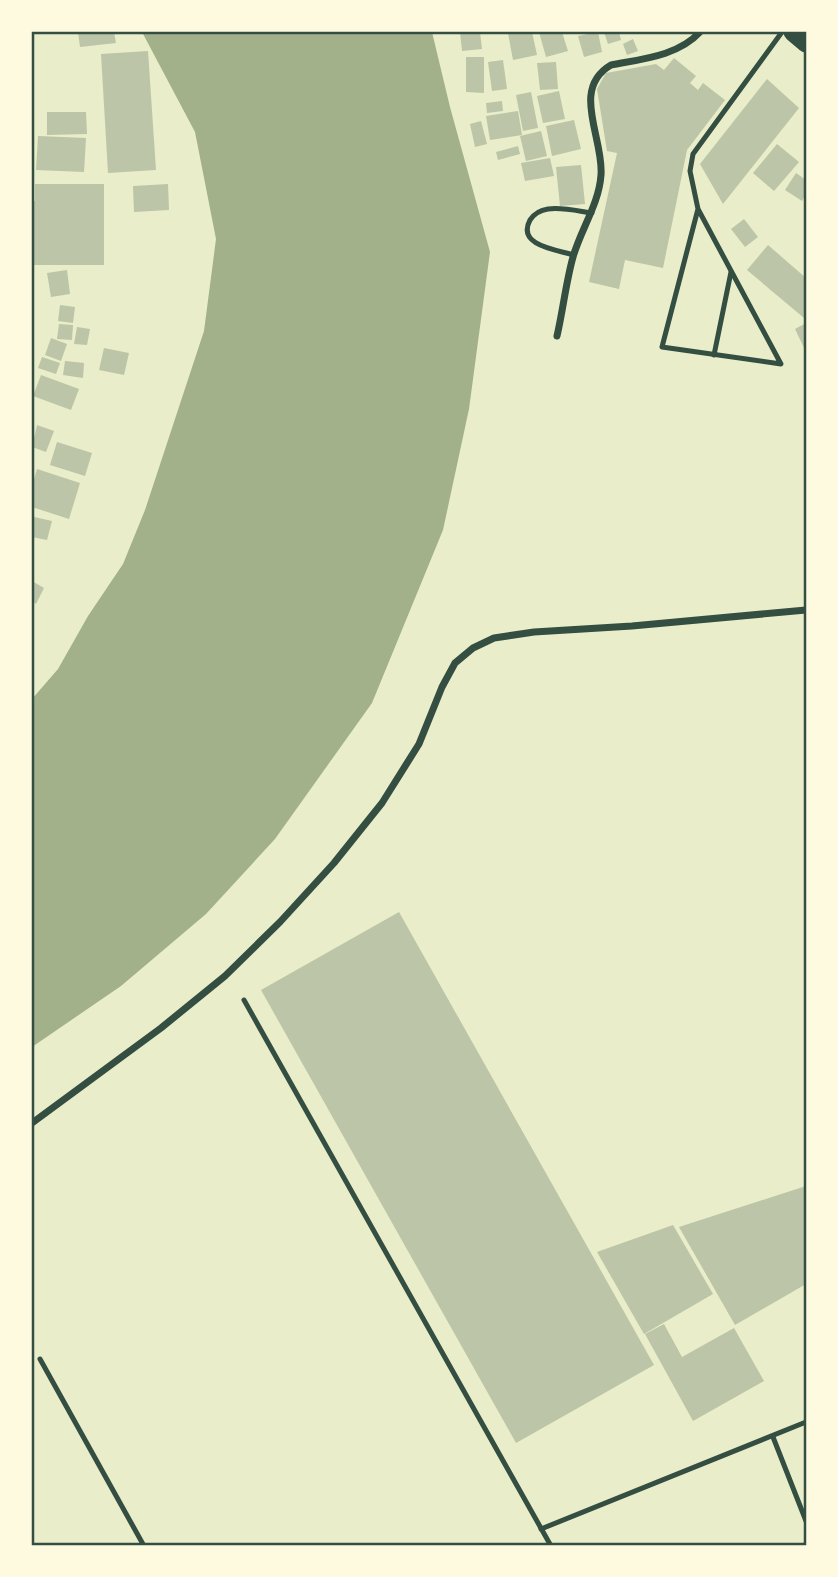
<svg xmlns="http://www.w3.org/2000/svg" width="838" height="1577" font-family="Inter,sans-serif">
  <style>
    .water { fill: #a3b18a }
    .building { fill: #bcc5a7 }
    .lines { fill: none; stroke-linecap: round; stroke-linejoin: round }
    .service { stroke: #344e41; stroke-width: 5 }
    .minor { stroke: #344e41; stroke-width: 7 }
    .trunk { stroke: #344e41; stroke-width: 19 }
    .neatline { fill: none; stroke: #344e41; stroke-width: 2.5 }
  </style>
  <rect width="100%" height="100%" fill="#e9edc9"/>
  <path class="water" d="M142,32H432L450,107L490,252L469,409L443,530L372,703L275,839L206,914L121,986L32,1047V699L58,669L88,616L123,564L145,510L204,331L216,239L195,132Z"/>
  <g class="building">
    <path d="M78,32H114L116,43L80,47Z"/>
    <path d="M460,32H480L482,49L462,51Z"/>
    <path d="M532,32L537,55L513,60L508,33Z"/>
    <path d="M539,32H562L568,51L546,57Z"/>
    <path d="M598,32L602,52L584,57L578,36Z"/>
    <path d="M604,32H619L621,40L608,44Z"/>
    <path d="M633,39L638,51L627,55L623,44Z"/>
    <path d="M148,51L156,170L108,173L101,54Z"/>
    <path d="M466,57H484V93L466,92Z"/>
    <path d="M674,58L696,76L690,83L698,90L703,83L725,100L687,150L663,268L625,260L619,289L589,282L617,153L607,151L597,89L606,73L656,64L664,70Z"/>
    <path d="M503,60L507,89L492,91L488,62Z"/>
    <path d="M556,62L558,89L540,90L537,63Z"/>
    <path d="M767,79L799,108L723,204L700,164Z"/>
    <path d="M559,91L565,119L543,123L537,96Z"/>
    <path d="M531,92L538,128L523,131L516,95Z"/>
    <path d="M502,101L503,111L487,113L486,103Z"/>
    <path d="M518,111L522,135L490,140L486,116Z"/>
    <path d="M47,112H86L87,134L47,135Z"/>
    <path d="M574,120L581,149L552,156L546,126Z"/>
    <path d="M481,121L487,144L475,147L470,124Z"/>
    <path d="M541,131L547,156L526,161L520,136Z"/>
    <path d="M38,136L86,138L84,172L36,170Z"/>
    <path d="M777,144L799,162L774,191L753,173Z"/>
    <path d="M518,146L520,154L498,160L496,152Z"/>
    <path d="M550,158L554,176L525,181L521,163Z"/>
    <path d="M581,165L585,204L560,206L556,167Z"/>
    <path d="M796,173L806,180V194L802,201L785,190Z"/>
    <path d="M35,184H104V265H32V201H35Z"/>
    <path d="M168,184L169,210L134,212L133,186Z"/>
    <path d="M744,219L758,237L745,247L731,229Z"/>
    <path d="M768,245L806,278V315L804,318L747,270Z"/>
    <path d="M67,270L70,294L51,297L47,273Z"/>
    <path d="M60,305L75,307L73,323L58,321Z"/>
    <path d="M806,323V352L795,329Z"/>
    <path d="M59,324L73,325L72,340L57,339Z"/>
    <path d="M77,327L90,329L87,345L74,344Z"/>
    <path d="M51,338L67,344L61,361L45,355Z"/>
    <path d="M104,348L129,353L124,375L99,370Z"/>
    <path d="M42,357L60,363L56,374L38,368Z"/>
    <path d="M65,361L84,363L83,378L63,375Z"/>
    <path d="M41,375L79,389L71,410L33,396Z"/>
    <path d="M37,425L54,431L46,452L32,447Z"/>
    <path d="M57,442L92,453L85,476L50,465Z"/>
    <path d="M37,469L80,483L69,519L32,507V486Z"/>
    <path d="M34,517L52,521L47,540L32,537Z"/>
    <path d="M32,581L44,588L36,604L32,601Z"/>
    <path d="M399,912L654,1365L516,1443L261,990Z"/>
    <path d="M806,1186V1284L735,1325L679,1227Z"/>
    <path d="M673,1225L713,1294L644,1334L597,1252Z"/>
    <path d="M664,1324L682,1357L734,1328L764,1381L693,1421L645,1334Z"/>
  </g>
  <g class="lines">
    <g class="service">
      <path d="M698,209L662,347L781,364L698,209L690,171L693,154L782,32"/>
      <path d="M574,255C558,250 516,246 530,220C534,214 541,210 548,209C562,207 578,211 592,213"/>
      <path d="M714,355L731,272"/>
      <path d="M244,1000L551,1546"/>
      <path d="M40,1359L144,1546"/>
      <path d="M773,1437L806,1521"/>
      <path d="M541,1529L806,1422"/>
      <path d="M803,1546L806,1544"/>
    </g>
    <g class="minor">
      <path d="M557,336C563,310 566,282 573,257C581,229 599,204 601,175C604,138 570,89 611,65C642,59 678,56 700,32"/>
      <path d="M32,1123L161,1028L225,976L280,922L334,863L382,803L419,744L442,687L455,663L473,648L494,638L534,632L632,626L806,610"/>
    </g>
    <path class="trunk" d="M793,32L806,43"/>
  </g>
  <rect width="838" height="1577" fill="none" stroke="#fefae0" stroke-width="66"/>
  <rect x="33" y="33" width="772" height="1511" class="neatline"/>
</svg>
